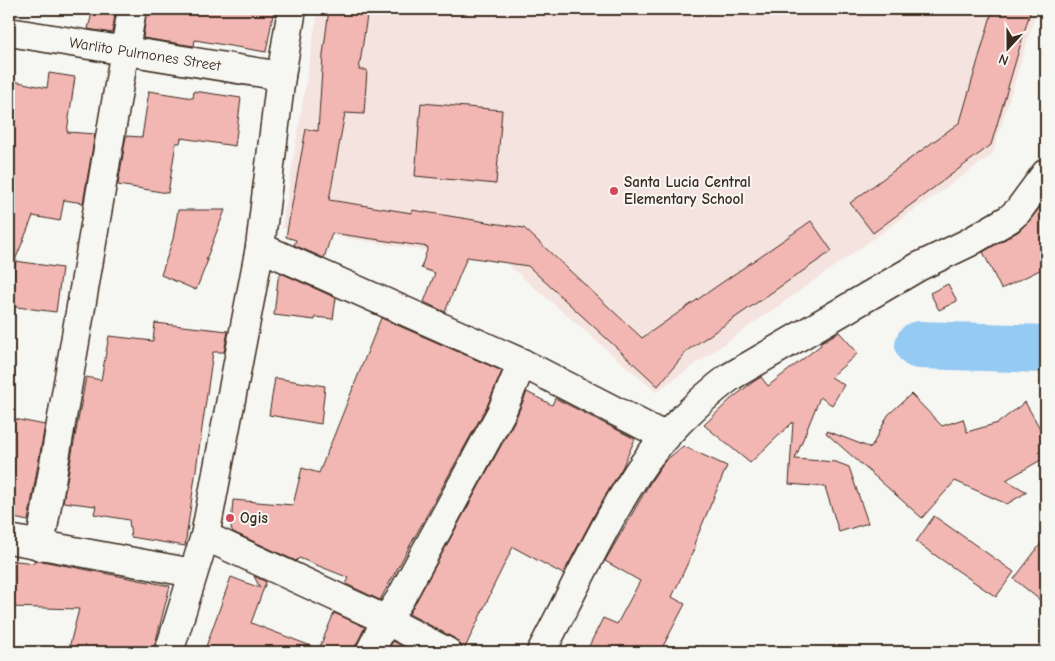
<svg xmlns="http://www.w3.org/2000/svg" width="1055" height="661" font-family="'Comic Neue',sans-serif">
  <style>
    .built { fill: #f5e3df }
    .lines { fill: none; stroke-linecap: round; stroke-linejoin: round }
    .river { stroke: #95caf3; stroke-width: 48 }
    .building { fill: #f2b6b3; stroke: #3b2a1e }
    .street-casing { stroke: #3b2a1e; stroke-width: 31 }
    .street { stroke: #f6f6f2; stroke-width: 28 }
    .poi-dot { fill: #d1495b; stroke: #f6f6f2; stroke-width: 2 }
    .labels { text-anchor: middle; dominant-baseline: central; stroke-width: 4; stroke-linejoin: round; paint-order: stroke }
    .street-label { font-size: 15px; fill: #3b2a1e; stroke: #f6f6f2 }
    .poi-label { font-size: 15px; font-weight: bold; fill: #3b2a1e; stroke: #f6f6f2; text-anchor: start }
  </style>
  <rect width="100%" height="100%" fill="#f6f6f2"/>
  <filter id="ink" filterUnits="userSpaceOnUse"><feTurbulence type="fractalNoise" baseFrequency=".02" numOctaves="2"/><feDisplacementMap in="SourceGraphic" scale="10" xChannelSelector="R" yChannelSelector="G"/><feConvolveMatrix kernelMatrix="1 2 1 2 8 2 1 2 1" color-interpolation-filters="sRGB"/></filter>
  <g filter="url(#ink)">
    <path class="built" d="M318,9H1037L992,155L656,392L506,263L282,228Z"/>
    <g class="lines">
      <path class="river" d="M919,345L1046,349"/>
    </g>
    <g class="building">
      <path d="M93,9H116L112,33L88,29Z"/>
      <path d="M147,9H274L266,52L195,40L194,46L143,38Z"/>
      <path d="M329,9H368L359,70H367L364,114L345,113L329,200L412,213V210L524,228L642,338L811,221L832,251L688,350L658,386L528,266L467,257L445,312L424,302L435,273L421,268L428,247L332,233L324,258L294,245L296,240L286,237L306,129L318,131L323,55Z"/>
      <path d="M993,9H1031L991,145L873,233L850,203L960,122Z"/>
      <path d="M49,73L75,77L67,132L95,134L83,203L64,200L60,221L33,216L10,273H9V80L47,88Z"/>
      <path d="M149,91L193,98L194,91L241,98L235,146L181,138L180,143H176L168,193L118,185L126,136L142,137Z"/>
      <path d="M421,103L502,110L496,184L415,176Z"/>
      <path d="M1046,204V267L1001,289L983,252L1019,231L1030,220L1040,207Z"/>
      <path d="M178,210H225L206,260H208L196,290L161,275L173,239Z"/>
      <path d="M16,261L62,268L56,312L9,306Z"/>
      <path d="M281,273L336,298L333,319L315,317V320L274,315L278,279Z"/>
      <path d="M948,284L957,301L939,310L930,293Z"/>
      <path d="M381,318L502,371L487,406L380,600L346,584L349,578L299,558L296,561L233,532L231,528L233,500L293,505L302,468L319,473Z"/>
      <path d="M155,323L228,331L224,352H213L185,546L131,537L129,520L94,514L96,506L63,502L86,377L101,380L109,336L153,341Z"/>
      <path d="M839,332L858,353L831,377L844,385L832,405L820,397L795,459L836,462L849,467L868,523L839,532L825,487L789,484L793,422L750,463L704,425L731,399L753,382L761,377L768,386L821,345L820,343Z"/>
      <path d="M275,378L325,386L321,424L269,415Z"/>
      <path d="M527,392L552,405L555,398L635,439L622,468L598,508L563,574L513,547L490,593H491L463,652L460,644L454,638L409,614L515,420Z"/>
      <path d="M911,394L942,426L963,419L967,432L998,423L1025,402L1046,439V457L1006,480L1027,492L1007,504L955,481L922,518L826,433L827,431L871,448L888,415Z"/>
      <path d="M9,418L45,425L28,521L9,517Z"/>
      <path d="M683,446L727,466L694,544L696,545L672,597L685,604L660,652H586L603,618L617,624L640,581L605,561L651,481L664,462Z"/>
      <path d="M934,516L1014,572L996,597L916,542Z"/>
      <path d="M1046,537V605L1014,579Z"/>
      <path d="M9,560L34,563L35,560L42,561L170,586L153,652H68L79,609L9,607Z"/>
      <path d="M254,576L266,582L251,623L319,649L334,613L365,627L356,645L354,652H204L231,577L260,588Z"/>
      <path d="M393,641L414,652H387Z"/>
    </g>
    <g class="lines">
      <g class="street-casing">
        <g id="street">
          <path d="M9,32L281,76"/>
          <path d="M260,247L522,363L666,437"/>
          <path d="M205,536L386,620L447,652"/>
          <path d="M9,539L193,573"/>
          <path d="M40,546L132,9"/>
          <path d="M169,652L205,536L260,247L281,76L292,9"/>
          <path d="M370,652L386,620L400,599L501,413L522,363"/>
          <path d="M541,652C573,592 601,529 638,472C661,437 697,402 730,377L918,267L968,243L1009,219L1018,211L1046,173"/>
        </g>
      </g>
      <use href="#street" class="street"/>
    </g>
  </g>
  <g class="poi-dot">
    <circle cx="614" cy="191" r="5"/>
    <circle cx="230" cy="518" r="5"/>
  </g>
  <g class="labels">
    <g class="street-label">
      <text transform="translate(145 54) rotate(9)">Warlito Pulmones Street</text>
    </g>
    <g class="poi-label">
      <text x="624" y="182">Santa Lucia Central<tspan x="624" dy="17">Elementary School</tspan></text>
      <text x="240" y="518">Ogis</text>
    </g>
  </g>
  <rect width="1055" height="661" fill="none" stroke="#f6f6f2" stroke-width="30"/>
  <rect x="15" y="15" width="1025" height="631" fill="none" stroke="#3b2a1e" stroke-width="2" filter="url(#ink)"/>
  <g transform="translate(1008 48) rotate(201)" stroke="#f6f6f2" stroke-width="4" paint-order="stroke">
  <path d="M0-4L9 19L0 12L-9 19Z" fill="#3b2a1e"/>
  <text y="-8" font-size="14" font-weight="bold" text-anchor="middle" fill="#3b2a1e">N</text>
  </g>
</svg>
